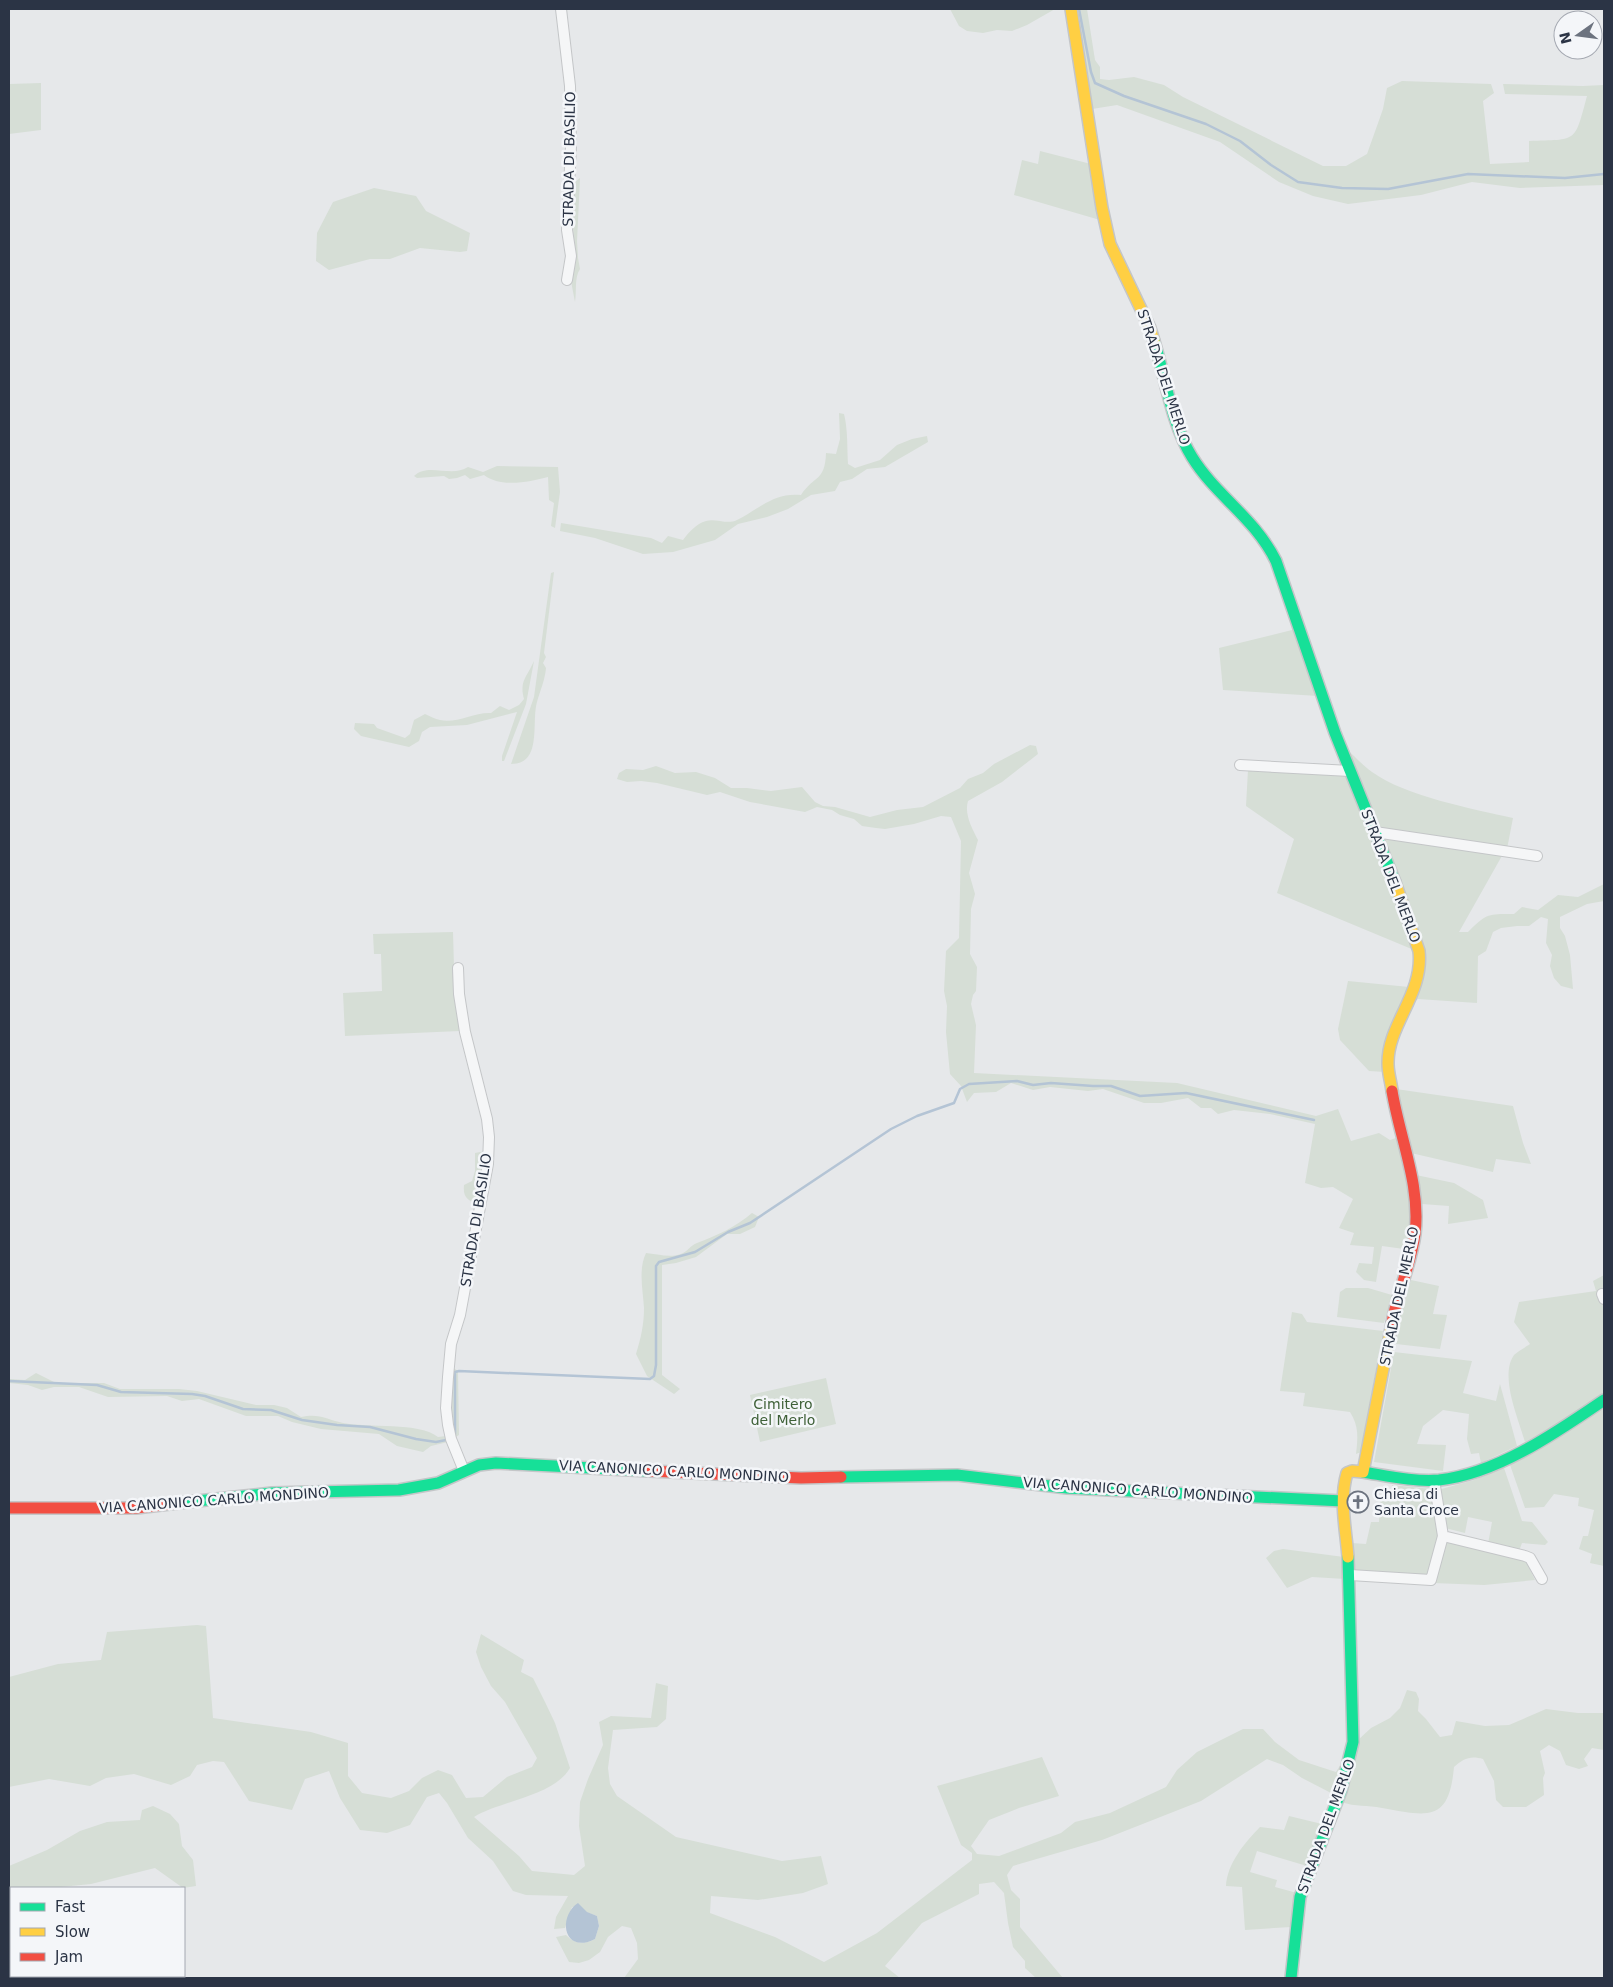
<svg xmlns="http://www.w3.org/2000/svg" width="1613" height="1987" font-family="'DejaVu Sans',sans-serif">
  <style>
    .green { fill: #d6ded6 }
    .water { fill: #b4c4d5 }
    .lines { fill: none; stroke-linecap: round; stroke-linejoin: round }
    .stream { stroke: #b4c4d5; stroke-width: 2.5 }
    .street-casing { stroke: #c4c6c8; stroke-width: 12 }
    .fast-casing { stroke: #c4c6c8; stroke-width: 14 }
    .slow-casing { stroke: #c4c6c8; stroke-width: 14 }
    .jam-casing { stroke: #c4c6c8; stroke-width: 14 }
    .street { stroke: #f5f6f7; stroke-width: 10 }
    .fast { stroke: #16e098; stroke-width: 11 }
    .slow { stroke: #ffcf43; stroke-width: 11 }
    .jam { stroke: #f24e42; stroke-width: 11 }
    .labels { text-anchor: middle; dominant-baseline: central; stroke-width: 5; stroke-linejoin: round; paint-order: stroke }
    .street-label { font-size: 14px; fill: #2b3445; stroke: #f4f6f9 }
    .park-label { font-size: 14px; fill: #3f6138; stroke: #f4f6f9 }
    .poi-label { font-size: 14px; fill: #2b3445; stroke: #f4f6f9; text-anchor: start }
  </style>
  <rect width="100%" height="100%" fill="#e6e8ea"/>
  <g class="green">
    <path d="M950,9H1055L1027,25L1012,31L997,30L983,33L967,31L959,26Z"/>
    <path d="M1075,9H1087L1095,60L1100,67V79L1109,80L1134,77L1164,85L1183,97L1323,166H1346L1367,154L1383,109L1387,88L1402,81L1491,84L1494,93L1483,101L1490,164L1529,162V141C1578,139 1574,144 1587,96L1505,94L1503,84L1583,86L1604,85V185L1520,188L1472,182L1421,195L1348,204L1313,196L1279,182L1220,142L1117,105L1092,109Z"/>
    <path d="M41,83V130L9,134V84Z"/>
    <path d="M1040,151L1091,164L1100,220L1014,195L1022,160L1038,164Z"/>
    <path d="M580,178L577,241L578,258L580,269C574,278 577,291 575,302L571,281L574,245L572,211L575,182Z"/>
    <path d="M374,188L416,196L426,211L470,233L467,251L460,252L420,248L390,259H370L329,270L316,261L317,233L333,202Z"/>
    <path d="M839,413L844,414C848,430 847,447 848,464L855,468L880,460L897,445L912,439L927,436L928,442L885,467L867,469L852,479L840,482L835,491L811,495L788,509L767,517L738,524L715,540L673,552L643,554L595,538L560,531L561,523L651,538L662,543L668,536L683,540C689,532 696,524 706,521C716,518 727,525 737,520C759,509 774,492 801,495C814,475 825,482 826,453L836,454L840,439Z"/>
    <path d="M497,466L558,467L560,492L555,528L551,526L554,503L549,500L548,477C529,482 501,488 484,475L470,479L465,475L457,478L449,479L444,476L417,478L414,476C428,462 451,478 468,467L483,472Z"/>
    <path d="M554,572L544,653L546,657L543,663L546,668C545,680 540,691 537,702C531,722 543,764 511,764L534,697L551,573Z"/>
    <path d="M1296,629L1318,696L1223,690L1219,648Z"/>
    <path d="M534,661L526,704L504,761H502V756L517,712L467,725L430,727L422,732L419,741L409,747L361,736L354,729L355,723L374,724L377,728L405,738L410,734L414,720L425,714C430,716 435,719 440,720C456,724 474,712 491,713L500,706L509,710L519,705L524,699C519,681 527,677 534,661Z"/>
    <path d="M1030,745L1036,746L1038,754L1002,782L968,801C964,814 972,828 978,840L969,873L975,894L971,909L970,954L977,967L976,991L973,995L971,1004L976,1025L974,1073L1177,1083L1316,1116L1338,1109L1351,1141L1379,1133L1390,1140L1399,1137L1410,1186L1409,1246L1401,1268L1404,1249L1382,1246L1376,1282L1364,1280L1356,1272L1359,1263L1372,1264L1374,1247L1350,1245L1354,1233L1339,1228L1353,1199L1333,1187L1321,1188L1305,1183L1315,1124L1270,1114L1234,1110L1218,1114L1211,1108H1201L1188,1098L1161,1103H1144L1103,1089L1088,1091L1050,1087L1033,1090L1011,1083L996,1092L974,1093L967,1102L961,1086L950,1074L946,1032L947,1006L944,991L946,951L959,938L961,841L951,817L941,816L914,824L885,829L876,828L862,826L854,819L840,815L832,810L817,807L805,812L750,802L720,792L707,795L657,783L641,781L627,782L617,779L619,773L626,769L643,770L656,766L675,773L696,772L715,778L731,788H747L771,791L802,787L815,802L823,806L835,807L870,817L897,810L923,807L960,788L968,779L983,773L994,764Z"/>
    <path d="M1346,749C1355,756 1363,766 1372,772C1405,796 1473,809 1513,818L1507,849L1378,830Z"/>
    <path d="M1248,770L1347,775L1414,950L1277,893L1294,839L1246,806Z"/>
    <path d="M1380,836L1503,854L1459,932H1468C1487,913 1488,914 1514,914L1522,907L1538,910L1558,895L1578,897L1604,884V901L1587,904L1560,917V928L1565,936L1570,955L1573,989L1561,986L1554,978L1550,966L1552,955L1546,943L1548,919L1541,917L1529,926H1517L1501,928L1493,932L1486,951L1478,956L1477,1003L1418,999L1411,1004L1421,983Z"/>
    <path d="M453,932L454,967L460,1031L345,1036L343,993L382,991L381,954H374L373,934Z"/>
    <path d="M1348,981L1409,987L1385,1072L1369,1071L1340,1040L1338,1029Z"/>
    <path d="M1396,1089L1513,1106L1523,1143L1531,1164L1496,1159L1493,1172L1411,1153Z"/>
    <path d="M485,1151L482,1178L476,1204C466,1199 463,1196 464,1185L472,1181L475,1171V1153Z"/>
    <path d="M1416,1175L1454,1183L1483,1200L1488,1218L1448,1224L1449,1206L1422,1204Z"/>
    <path d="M752,1213L759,1217L755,1227L740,1234H727L696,1257L676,1263L662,1265V1375L680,1389L674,1394L647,1376L636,1354C641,1338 644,1324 644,1308C643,1290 638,1270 646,1253C656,1254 671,1258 681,1254C687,1252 691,1245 697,1243C716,1236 736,1227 752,1213Z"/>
    <path d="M1604,1275V1293L1603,1290L1597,1291L1604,1306V1394L1588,1406L1525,1442C1519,1420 1499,1376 1514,1355C1518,1351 1526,1347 1530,1344L1514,1322L1519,1302L1596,1291L1593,1281Z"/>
    <path d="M1411,1280L1439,1286L1433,1314L1447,1315L1440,1349L1396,1344L1401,1314Z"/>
    <path d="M1346,1288H1368L1392,1295L1384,1323L1337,1317L1340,1292Z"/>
    <path d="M1292,1312L1302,1314L1307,1322L1383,1331L1361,1452L1356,1454C1358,1438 1359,1426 1350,1412L1303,1406L1305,1393L1280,1391Z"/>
    <path d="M1394,1352L1472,1361L1463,1393L1496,1401L1500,1384L1517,1446L1481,1463L1479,1453L1471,1454L1467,1439L1469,1414L1443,1410L1423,1426L1417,1444L1446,1445L1443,1471L1374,1462Z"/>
    <path d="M452,1367L458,1371L459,1435L454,1438L450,1413Z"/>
    <path d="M36,1373L56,1383H104L120,1389H179L197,1391L256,1405H274L287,1408L301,1417C319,1413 326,1419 343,1423C367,1428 420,1422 438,1437L446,1436L448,1442L431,1446L423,1452L397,1446L379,1434L321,1429L292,1422L278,1416H246L199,1399L182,1401L167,1396L108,1397L79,1387H54L42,1390L28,1385L9,1383V1379L25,1380Z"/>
    <path d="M826,1378L836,1424L760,1442L750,1395Z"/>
    <path d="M1604,1408V1566L1590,1563L1592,1554L1579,1549L1583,1536H1588L1594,1510L1578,1506L1579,1498L1554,1494L1544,1507L1525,1508L1509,1462Z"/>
    <path d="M1504,1468L1522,1521L1532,1522L1548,1542L1545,1545L1522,1543L1519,1551L1488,1544L1492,1522L1468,1517L1465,1533L1445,1528L1438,1490L1474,1480Z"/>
    <path d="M1392,1485L1432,1489L1440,1536L1429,1578L1355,1573L1352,1543L1366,1544L1371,1522H1379L1380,1501L1392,1500Z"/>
    <path d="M1445,1539L1525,1559L1535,1580L1484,1585L1433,1583Z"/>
    <path d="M1283,1549L1344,1557L1345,1579L1312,1577L1287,1588L1266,1558L1274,1551Z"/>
    <path d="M197,1625L206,1626L213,1718L311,1732L348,1743V1776L362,1793L391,1798L409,1791L422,1778L438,1770L452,1775L466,1798L483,1797L507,1777L532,1767L537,1758L505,1702L491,1686L481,1667L476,1652L481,1634L524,1660L521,1672L533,1678L545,1702L555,1723L570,1768C554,1796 500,1801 474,1817L519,1856L532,1871L574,1875L585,1866L579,1826L580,1802L588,1779L603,1745L599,1722L611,1716L651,1718L656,1683L668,1686L666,1719L657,1727L613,1730L608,1768L610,1784L617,1796L676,1837L782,1861L821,1856L828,1884L803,1893L758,1900L711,1896L710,1913L775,1937L824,1962L877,1933L972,1860V1853L961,1845L937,1786L1042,1757L1059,1796L1019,1808L989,1820L971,1846L977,1854L999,1856L1061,1833L1075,1822L1110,1813L1166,1787L1177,1770L1197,1752L1243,1729H1263L1275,1742L1299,1760L1336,1772L1349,1751L1333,1794L1302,1778L1283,1765L1267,1759L1201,1801L1102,1840L1013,1866L1007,1875L1011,1890L1020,1899V1927L1063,1978H1036L1025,1968V1961L1013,1947L1008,1923L1004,1893L994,1882L979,1884V1894L922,1923L885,1966L900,1978H624L638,1959L637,1943L631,1928L622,1926L608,1937L600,1952L589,1960L579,1963L569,1962L556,1937L566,1935C575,1944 583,1945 595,1939L599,1926L597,1916L572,1907L565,1928L554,1929L556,1917L568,1896L526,1895L513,1891L493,1861L468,1838L447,1803L439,1793L427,1797L410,1825L387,1833L360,1830L340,1798L329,1771L305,1779L292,1810L249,1801L224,1762L213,1761L197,1765L190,1776L171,1785L134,1774L106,1778L90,1786L49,1779L9,1787V1677L58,1664L101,1660L107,1632Z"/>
    <path d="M1407,1690L1416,1692L1419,1699L1418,1711L1426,1719L1440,1737L1452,1735L1456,1721L1485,1726L1509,1725L1546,1709L1578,1713H1604V1750L1592,1748L1584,1759L1588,1766L1579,1769L1566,1765L1560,1751L1549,1745L1540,1751L1545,1773L1543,1778L1544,1795L1526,1807H1503L1496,1800L1494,1781L1483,1759C1470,1755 1463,1759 1454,1767C1449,1823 1428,1816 1382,1808C1367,1805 1356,1807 1341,1802L1358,1740L1371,1728L1390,1718L1400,1708Z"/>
    <path d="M153,1806L170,1814L179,1824L182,1846L193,1860L196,1886L183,1888L155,1868L91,1884L51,1888H11V1897L9,1898V1866L47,1850L80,1831L107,1822L140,1820L142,1810Z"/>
    <path d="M1289,1816L1322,1824L1307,1866L1257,1851L1250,1872L1277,1880L1275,1887L1297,1893L1291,1927L1245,1930L1242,1887L1226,1886C1227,1864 1245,1842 1260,1827L1284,1830Z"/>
  </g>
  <path class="water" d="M578,1903L587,1912L597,1916L599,1926L595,1939C564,1955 557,1917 578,1903Z"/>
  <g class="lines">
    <g class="stream">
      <path d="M1079,9L1091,72L1095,83L1124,96L1206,124L1240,141L1271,165L1298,182L1342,188L1388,189L1468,174L1565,178L1604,174"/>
      <path d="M9,1381L97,1385L121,1392L192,1394L205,1396L243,1409L271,1410L302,1420L337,1425L370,1427L416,1439L436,1442L446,1440"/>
      <path d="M455,1434V1372L459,1371L650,1379L654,1376L656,1365V1266L659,1262L695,1252L728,1232L750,1223L891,1129L917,1116L954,1103L960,1089L969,1084L1017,1081L1033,1085L1051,1083L1093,1086H1111L1140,1096L1186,1093L1314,1120"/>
    </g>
    <g class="street-casing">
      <g id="street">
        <path d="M561,9L570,86L571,146L567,230L571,256L567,280"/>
        <path d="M1240,765L1350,771"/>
        <path d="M1375,832L1537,856"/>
        <path d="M458,968L459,994L465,1032L487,1119L489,1137L488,1164L460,1315L451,1344L448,1377L446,1408L448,1425L451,1439L464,1471"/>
        <path d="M1602,1294L1604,1299"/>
        <path d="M1434,1480L1443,1536L1525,1556L1530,1558L1542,1579"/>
        <path d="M1350,1575L1431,1580L1443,1536"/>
      </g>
    </g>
    <g class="fast-casing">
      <g id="fast">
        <path d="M1154,341C1166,379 1171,423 1192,457C1216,496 1254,517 1276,561L1335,733L1395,882"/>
        <path d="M1363,1472C1388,1476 1414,1482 1439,1480C1497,1474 1557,1432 1604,1400"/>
        <path d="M841,1477L957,1475L1067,1488L1343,1501"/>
        <path d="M178,1503L272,1493L399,1490L438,1483L479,1465L496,1463L649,1471"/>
        <path d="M1291,1978L1300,1897L1341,1791L1353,1742L1348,1557"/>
      </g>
    </g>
    <g class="slow-casing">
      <g id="slow">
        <path d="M1071,9L1102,208L1110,244L1150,328L1154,341"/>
        <path d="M1392,1091C1391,1082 1388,1073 1388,1064C1387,1025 1424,994 1419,951L1395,882"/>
        <path d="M1348,1557C1346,1530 1339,1500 1347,1473L1352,1471L1363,1472L1392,1323"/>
      </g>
    </g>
    <g class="jam-casing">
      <g id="jam">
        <path d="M1392,1323C1397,1293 1411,1265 1415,1234C1421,1186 1400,1139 1392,1091"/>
        <path d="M649,1471L801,1478L841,1477"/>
        <path d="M9,1508H136L178,1503"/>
      </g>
    </g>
    <use href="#street" class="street"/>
    <use href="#fast" class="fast"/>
    <use href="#slow" class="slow"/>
    <use href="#jam" class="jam"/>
  </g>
  <defs>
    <g id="church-ring" transform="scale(1.125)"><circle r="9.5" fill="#f4f6f9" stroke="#6c737f" stroke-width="1.5"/><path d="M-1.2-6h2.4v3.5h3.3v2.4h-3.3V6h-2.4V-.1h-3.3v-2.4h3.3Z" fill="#6c737f"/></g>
  </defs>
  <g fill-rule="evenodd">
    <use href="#church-ring" x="1358" y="1502"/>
  </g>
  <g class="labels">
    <g class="street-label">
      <text transform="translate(569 159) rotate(-89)">STRADA DI BASILIO</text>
      <text transform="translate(1164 377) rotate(72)">STRADA DEL MERLO</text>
      <text transform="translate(1391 876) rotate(69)">STRADA DEL MERLO</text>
      <text transform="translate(476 1220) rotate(-81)">STRADA DI BASILIO</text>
      <text transform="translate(1399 1296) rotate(-78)">STRADA DEL MERLO</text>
      <text transform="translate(674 1471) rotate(3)">VIA CANONICO CARLO MONDINO</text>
      <text transform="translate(1138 1490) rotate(4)">VIA CANONICO CARLO MONDINO</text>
      <text transform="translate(214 1500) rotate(-4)">VIA CANONICO CARLO MONDINO</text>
      <text transform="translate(1326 1826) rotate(-70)">STRADA DEL MERLO</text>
    </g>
    <g class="park-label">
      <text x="783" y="1404">Cimitero<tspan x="783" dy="16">del Merlo</tspan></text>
    </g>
    <g class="poi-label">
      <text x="1374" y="1494">Chiesa di<tspan x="1374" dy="16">Santa Croce</tspan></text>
    </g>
  </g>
  <rect width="1613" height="1987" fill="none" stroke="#2b3445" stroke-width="20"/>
  <rect x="10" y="1887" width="175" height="90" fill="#f4f6f9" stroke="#a4a8b1"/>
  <rect x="20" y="1903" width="25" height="8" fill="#16e098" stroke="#a4a8b1"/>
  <text x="55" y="1912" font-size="15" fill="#2b3445">Fast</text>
  <rect x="20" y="1928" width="25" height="8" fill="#ffcf43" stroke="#a4a8b1"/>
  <text x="55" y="1937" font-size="15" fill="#2b3445">Slow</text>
  <rect x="20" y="1953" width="25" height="8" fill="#f24e42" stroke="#a4a8b1"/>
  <text x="55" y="1962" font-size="15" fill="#2b3445">Jam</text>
  <g transform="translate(1578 35) rotate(256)"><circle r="24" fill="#f4f6f9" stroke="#a4a8b1"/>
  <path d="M0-4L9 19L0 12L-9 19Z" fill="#6c737f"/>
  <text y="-8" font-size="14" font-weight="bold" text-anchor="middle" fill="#2b3445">N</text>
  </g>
</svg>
